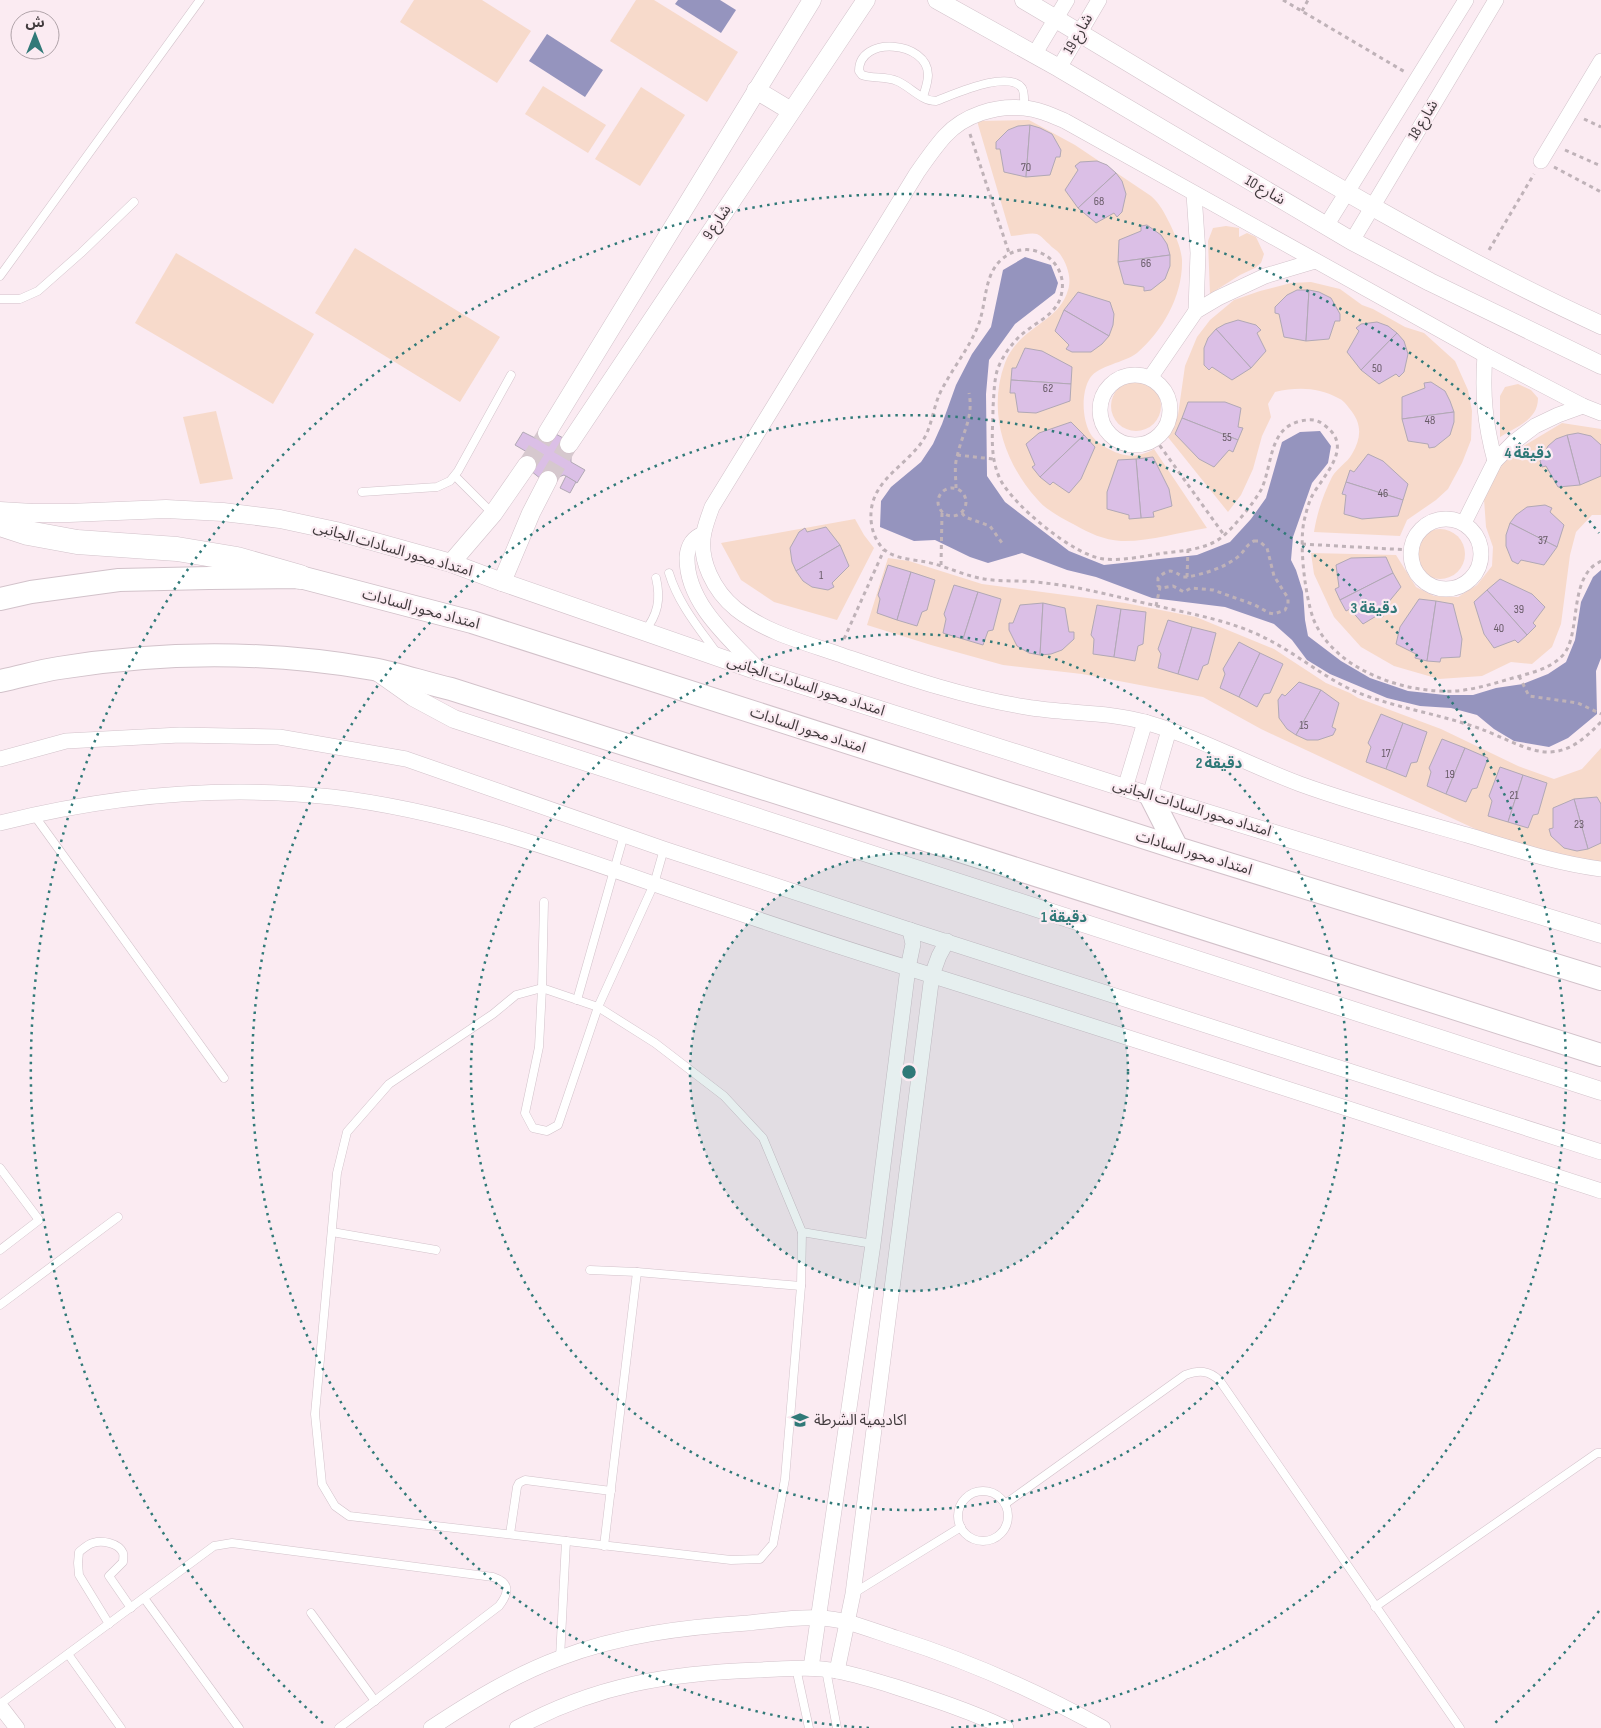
<svg xmlns="http://www.w3.org/2000/svg" width="1601" height="1728" font-family="'Sofia Sans Condensed','Noto Sans Arabic',sans-serif">
  <style>
    .green { fill: #f7dacb }
    .water { fill: #9594be }
    .building { fill: #dbbfe6; stroke: #b1a8b5 }
    .lines { fill: none; stroke-linecap: round; stroke-linejoin: round }
    .tertiary-tunnel { stroke: #d6c8ce; stroke-width: 18; stroke-dasharray: 18 9; stroke-linecap: butt }
    .service-casing { stroke: #d2c2ca; stroke-width: 9 }
    .minor-casing { stroke: #d2c2ca; stroke-width: 16 }
    .tertiary-casing { stroke: #d2c2ca; stroke-width: 19 }
    .primary-casing { stroke: #d2c2ca; stroke-width: 24 }
    .trunk-casing { stroke: #d2c2ca; stroke-width: 25 }
    .path { stroke: #bfb2b8; stroke-width: 3; stroke-dasharray: 4 4; stroke-linecap: butt }
    .service { stroke: #fff; stroke-width: 8 }
    .minor { stroke: #fff; stroke-width: 15 }
    .tertiary { stroke: #fff; stroke-width: 18 }
    .primary { stroke: #fff; stroke-width: 22 }
    .trunk { stroke: #fff; stroke-width: 24 }
    .ring { fill: none; stroke: #307978; stroke-width: 2.5; stroke-dasharray: 2.5 5 }
    .labels { text-anchor: middle; dominant-baseline: central; stroke-width: 4.5; stroke-linejoin: round; paint-order: stroke }
    .number-label { font-size: 12px; fill: #685b67 }
    .street-label { font-size: 15px; fill: #413a3d; stroke: #fbebf2 }
    .poi-label { font-size: 15px; fill: #413a3d; stroke: #fbebf2; text-anchor: start }
    .centre { fill: #307978; stroke: #fbebf2; stroke-width: 2.5 }
    .ring-label { font-size: 15px; text-anchor: middle; font-weight: bold; fill: #307978; stroke: #fbebf2; stroke-width: 4.5; stroke-linejoin: round; paint-order: stroke }
  </style>
  <rect width="100%" height="100%" fill="#fbebf2"/>
  <g class="green">
    <path d="M414,0H482L531,31L497,83L400,22Z"/>
    <path d="M636,0H654L738,52L707,102L610,41Z"/>
    <path d="M543,86L606,125L588,153L525,114Z"/>
    <path d="M641,87L685,115L640,186L595,159Z"/>
    <path d="M1029,120L1075,145L1151,196C1160,204 1164,212 1170,224C1175,235 1181,247 1182,260C1183,295 1163,331 1137,353C1124,363 1099,365 1090,378C1081,392 1082,418 1090,433C1095,443 1114,453 1125,455C1134,457 1146,454 1154,449L1207,528C1180,532 1148,542 1121,541C1104,540 1089,533 1075,525C1062,518 1047,511 1037,499C1004,462 987,411 1005,363C1018,327 1059,323 1068,290C1072,278 1067,264 1060,254C1057,250 1052,248 1049,244C1045,241 1042,236 1037,234C1030,232 1019,236 1011,236L977,121Z"/>
    <path d="M1226,226L1239,228V237L1247,233L1256,237L1264,254L1261,263L1255,268L1240,275L1210,294L1208,241L1213,228Z"/>
    <path d="M355,248L500,337L460,402L315,313Z"/>
    <path d="M176,253L314,334L273,404L135,323Z"/>
    <path d="M1311,282L1340,289L1362,305L1373,309L1405,327L1424,333L1455,361L1468,390L1472,411L1471,440L1462,463L1448,489L1436,500L1407,520L1400,536L1314,532C1317,513 1323,495 1332,477C1337,468 1347,463 1352,454C1362,437 1362,423 1349,408C1346,404 1343,400 1338,398C1318,387 1297,387 1275,392L1268,404L1271,417L1262,436L1253,469L1241,495L1228,512L1167,436L1178,415L1185,366L1197,337L1210,320L1234,300L1260,291L1291,283Z"/>
    <circle cx="1136" cy="406" r="25"/>
    <path d="M1518,384L1531,390L1538,398C1538,420 1517,426 1500,437V396L1505,387Z"/>
    <path d="M216,411L233,479L200,484L183,417Z"/>
    <path d="M1562,423L1601,429V515H1592L1576,532L1570,555L1561,624L1552,647L1532,664L1511,662L1482,676L1439,679L1394,666L1361,647L1334,617L1314,574L1311,553L1396,555L1416,587L1434,596L1458,597L1477,585L1492,566L1493,547L1486,527L1484,499L1495,472L1515,451Z"/>
    <path d="M855,519L864,535L874,548L837,620L774,602L741,580L721,543Z"/>
    <circle cx="1440" cy="554" r="25"/>
    <path d="M888,558L909,561L982,584L1125,603L1196,617L1274,649L1326,683L1350,693L1358,698L1441,729L1518,766L1554,779L1582,769L1601,748V865L1501,841L1261,729L1203,697L1082,674L1003,665L931,645L867,625Z"/>
  </g>
  <g class="water">
    <path d="M678,0H720L736,10L721,33L675,4Z"/>
    <path d="M547,34L603,70L585,97L529,61Z"/>
    <path d="M1025,257L1051,265L1058,283L1055,293L1015,324L989,360L986,394L987,476L1005,502L1069,551L1104,565L1197,555L1230,542L1251,519L1266,498L1282,442L1300,432L1320,431L1331,446L1328,463L1312,483L1293,537L1291,560L1296,570L1303,592L1305,620L1308,636L1341,661L1370,678L1408,691L1445,695H1473L1496,688L1523,684L1548,674L1566,662L1575,640L1581,602L1593,577L1601,570V658L1596,671L1597,714L1568,738L1549,747L1514,741L1494,729L1477,715L1451,708L1420,706L1387,698L1330,674L1307,660L1292,640L1274,624L1251,616L1225,607L1152,598L1096,577L1067,570L1022,553L988,563L970,557L935,540L914,541L880,527L881,501L891,487L921,462L933,444L942,424L956,385L972,354L991,327L1003,270Z"/>
  </g>
  <g class="building">
    <path d="M1030,125L1026,177L1004,172L1000,149H996V142L1008,130L1018,126Z"/>
    <path d="M1030,125L1040,128L1052,134L1061,150L1060,157H1056L1050,175L1026,177Z"/>
    <path d="M1097,161L1107,165L1116,173L1078,208L1065,190L1078,170L1075,166L1080,162Z"/>
    <path d="M1116,173L1122,181L1126,194L1122,212L1117,217L1114,213L1096,223L1078,208Z"/>
    <path d="M1147,225L1161,235L1167,244L1170,255L1118,262L1119,240L1141,231V226Z"/>
    <path d="M1170,255V266L1165,279L1151,290L1144,291V287L1124,284L1118,262Z"/>
    <path d="M1297,290H1309L1306,341L1284,337L1279,314L1275,313V307L1287,295Z"/>
    <path d="M1309,290L1319,292L1331,298L1340,314V321H1335L1329,339L1306,341Z"/>
    <path d="M1078,292L1110,302L1114,314L1113,325L1109,336L1064,310Z"/>
    <path d="M1064,310L1109,336L1102,344L1091,352H1072L1066,349L1069,345L1055,331Z"/>
    <path d="M1238,320L1256,325L1261,330L1257,333L1266,351L1251,368L1216,329L1225,324Z"/>
    <path d="M1377,322L1388,326L1397,333L1361,370L1347,352L1359,331L1356,328L1361,324Z"/>
    <path d="M1216,329L1251,368L1232,380L1212,367L1209,370L1204,365V348L1208,338Z"/>
    <path d="M1397,333L1404,341L1408,354L1404,372L1399,377L1396,374L1379,384L1361,370Z"/>
    <path d="M1025,348L1042,351L1072,367L1071,384L1011,380L1012,368H1016Z"/>
    <path d="M1011,380L1071,384L1070,401L1036,413L1018,412L1015,393H1010Z"/>
    <path d="M1431,382L1445,391L1450,401L1454,412L1402,419V397L1425,388L1424,383Z"/>
    <path d="M1188,402H1225L1241,408L1238,427L1243,428L1238,440L1182,418Z"/>
    <path d="M1454,412V422L1450,435L1435,447L1429,448L1428,444L1408,441L1402,419Z"/>
    <path d="M1182,418L1238,440L1233,452L1229,450L1214,467L1199,459L1175,434Z"/>
    <path d="M1071,422L1084,435L1040,477L1032,467L1035,465L1026,444L1039,433Z"/>
    <path d="M523,432L535,438L543,434L554,433L565,439L571,450V462L585,470L577,483L564,475L553,479H541L531,471L526,461L527,452L515,445Z"/>
    <path d="M1578,433L1591,436L1601,445V476L1580,485L1567,435Z"/>
    <path d="M1084,435L1095,447L1081,479L1069,493L1053,482L1050,485L1040,477Z"/>
    <path d="M1567,435L1580,485L1558,487L1546,466L1542,467L1540,461L1548,446L1556,439Z"/>
    <path d="M1368,454L1383,461L1408,484L1403,500L1346,482L1350,470L1354,472Z"/>
    <path d="M1153,457L1169,489L1172,506L1153,512L1154,517L1141,518L1136,459Z"/>
    <path d="M1136,459L1141,518L1129,519V515L1107,509V492L1118,460Z"/>
    <path d="M566,476L576,482L570,493L560,488Z"/>
    <path d="M1346,482L1403,500L1398,516L1362,519L1344,514L1346,495L1342,494Z"/>
    <path d="M1545,505L1552,508L1550,512L1564,525L1557,547L1510,523L1516,515L1527,507Z"/>
    <path d="M1510,523L1557,547L1544,565L1521,560L1518,564L1512,561L1506,546V535Z"/>
    <path d="M826,527L840,545L796,571L792,562L790,548L799,532L805,528L807,532Z"/>
    <path d="M840,545L849,566L832,583L834,587L828,590L812,587L803,581L796,571Z"/>
    <path d="M1386,557L1393,573L1340,600L1335,589L1339,587L1336,565L1351,558Z"/>
    <path d="M888,565L911,572L897,620L877,613L880,599L878,595Z"/>
    <path d="M911,572L935,580L927,610L922,612L917,626L897,620Z"/>
    <path d="M1393,573L1401,587L1378,615L1363,624L1350,609L1346,611L1340,600Z"/>
    <path d="M1500,579L1532,594L1545,607L1533,623L1536,626L1527,635L1487,590Z"/>
    <path d="M954,585L978,592L963,639L943,633L946,619L944,614Z"/>
    <path d="M1487,590L1527,635L1518,643L1515,640L1494,648L1484,634L1474,602Z"/>
    <path d="M978,592L1001,599L993,630L988,631L983,645L963,639Z"/>
    <path d="M1419,599L1436,601L1427,661L1415,658L1416,654L1396,644L1400,627Z"/>
    <path d="M1436,601L1453,604L1462,639L1460,657L1441,658L1440,662L1427,661Z"/>
    <path d="M1043,603L1040,655L1029,653L1017,646L1009,630V623H1013L1020,605Z"/>
    <path d="M1043,603L1065,608L1069,632H1074V639L1062,650L1051,654L1040,655Z"/>
    <path d="M1097,605L1121,609L1114,657L1093,654L1094,639L1091,635Z"/>
    <path d="M1121,609L1146,612L1143,644L1138,646L1135,661L1114,657Z"/>
    <path d="M1168,620L1192,627L1178,674L1158,668L1161,654L1158,649Z"/>
    <path d="M1192,627L1216,633L1208,664L1203,666L1198,680L1178,674Z"/>
    <path d="M1239,642L1260,653L1239,697L1220,688L1225,674L1223,669Z"/>
    <path d="M1260,653L1283,664L1270,693L1264,694L1257,707L1239,697Z"/>
    <path d="M1299,682L1321,690L1296,735L1287,729L1279,718L1278,700L1282,694L1285,696Z"/>
    <path d="M1321,690L1339,703L1332,727L1336,729L1333,735L1318,740H1307L1296,735Z"/>
    <path d="M1381,714L1403,723L1386,769L1366,762L1371,747L1368,743Z"/>
    <path d="M1403,723L1427,732L1417,762L1411,763L1406,777L1386,769Z"/>
    <path d="M1442,739L1465,748L1446,794L1427,786L1431,772L1429,768Z"/>
    <path d="M1465,748L1488,758L1477,788L1472,789L1466,802L1446,794Z"/>
    <path d="M1500,767L1523,775L1508,822L1488,816L1492,801L1489,796Z"/>
    <path d="M1523,775L1547,783L1538,814L1533,815L1528,828L1508,822Z"/>
    <path d="M1597,797L1601,804V843L1588,849L1574,799Z"/>
    <path d="M1574,799L1588,849L1577,851L1564,848L1551,836L1549,829L1553,828V808Z"/>
  </g>
  <g class="lines">
    <g class="tertiary-tunnel">
      <path d="M527,465L547,433"/>
      <path d="M548,480L569,444"/>
    </g>
    <g class="service-casing">
      <g id="service">
        <path d="M923,97C925,90 928,82 928,75C928,41 859,35 859,71L862,75C873,79 886,76 897,81C911,87 921,101 936,101C953,95 1008,69 1022,88C1025,93 1024,102 1024,108"/>
        <path d="M0,276L200,0"/>
        <path d="M0,299H20L38,291L81,253L134,202"/>
        <path d="M455,476L493,514"/>
        <path d="M362,492L437,487L450,481L458,471L511,375"/>
        <path d="M669,573C678,603 698,627 716,652"/>
        <path d="M644,632C658,615 661,599 656,578"/>
        <path d="M34,815L224,1078"/>
        <path d="M544,902L542,988L539,1047L525,1113L533,1128L547,1131L558,1125L598,1007L654,884L664,849"/>
        <path d="M542,988L598,1007L655,1043L724,1096L763,1138L802,1232L801,1286L785,1479L773,1544L760,1559L731,1560L349,1516L335,1506L322,1484L315,1414L337,1173L347,1132L389,1084L493,1014L516,995Z"/>
        <path d="M577,1000L624,835"/>
        <path d="M0,1168L39,1220L0,1250"/>
        <path d="M332,1232L436,1250"/>
        <path d="M802,1232L873,1244"/>
        <path d="M590,1270L637,1272L801,1286"/>
        <path d="M0,1305L118,1217"/>
        <circle cx="983" cy="1516" r="25"/>
        <path d="M1005,1504L1185,1375C1199,1370 1209,1370 1220,1381L1460,1728"/>
        <path d="M510,1534L517,1487L519,1483L525,1480L611,1491"/>
        <path d="M604,1546L637,1272"/>
        <path d="M854,1593L961,1527"/>
        <path d="M144,1598L239,1728"/>
        <path d="M1375,1607L1597,1453H1601"/>
        <path d="M311,1613L375,1701"/>
        <path d="M109,1624L79,1575L78,1563L79,1552C83,1549 88,1544 93,1543C102,1540 119,1543 123,1553C124,1556 123,1559 123,1562L109,1576L131,1608"/>
        <path d="M68,1654L121,1728"/>
        <path d="M560,1658L566,1541"/>
        <path d="M796,1668L809,1728"/>
        <path d="M826,1670L837,1728"/>
        <path d="M0,1704L214,1546L232,1543L493,1577C511,1583 509,1593 499,1606L339,1728"/>
      </g>
    </g>
    <g class="minor-casing">
      <g id="minor">
        <path d="M1034,55L1067,0"/>
        <path d="M1059,68L1099,0"/>
        <path d="M1541,161L1601,61"/>
        <path d="M1194,194L1198,253L1196,311"/>
        <path d="M1326,226L1466,0"/>
        <path d="M1352,241L1496,0"/>
        <path d="M1485,355C1482,394 1485,424 1495,461"/>
        <circle cx="1135" cy="410" r="35"/>
        <path d="M1150,378L1196,311L1218,298L1265,276L1315,261"/>
        <path d="M1601,413L1583,406L1485,355L1065,121C1051,115 1038,109 1024,108C996,105 964,115 945,136C935,147 926,160 917,173L712,507C709,515 706,523 704,532C698,560 714,591 736,609C765,632 803,642 838,654C900,675 962,697 1026,707C1066,714 1108,711 1148,723C1200,738 1249,765 1300,784C1355,804 1411,819 1467,835C1511,848 1555,863 1601,869"/>
        <circle cx="1446" cy="554" r="35"/>
        <path d="M1464,523L1495,461L1514,442L1535,426L1558,415L1583,406"/>
        <path d="M703,534C692,538 688,545 687,557C686,604 732,641 761,672"/>
        <path d="M0,759L66,741L180,735L279,737L406,759L664,849L910,930L1601,1152"/>
        <path d="M1125,788L1145,722"/>
        <path d="M1150,795L1169,730"/>
        <path d="M0,823C108,796 221,785 332,797C443,810 549,847 654,884C738,913 823,942 908,968C1140,1040 1370,1116 1601,1191"/>
        <path d="M811,1668L873,1244L908,968L913,944L910,930"/>
        <path d="M837,1671L853,1594L932,975L939,956L947,941"/>
        <path d="M0,1706L17,1728"/>
        <path d="M431,1728C472,1701 514,1675 560,1658C620,1635 685,1627 748,1623C770,1621 798,1616 820,1618C846,1619 871,1630 896,1638C968,1661 1037,1691 1103,1728"/>
        <path d="M517,1728C595,1685 670,1673 758,1670C784,1669 811,1666 837,1671C857,1675 877,1681 896,1687C933,1699 970,1711 1006,1728"/>
      </g>
    </g>
    <g class="tertiary-casing">
      <g id="tertiary">
        <path d="M937,0L1059,68L1352,241L1430,282L1601,365"/>
        <path d="M1024,0C1214,112 1400,233 1601,325"/>
        <path d="M756,90L791,111"/>
        <path d="M547,433L812,0"/>
        <path d="M569,444L866,0"/>
        <path d="M0,511L33,513H69L166,509L223,512L280,519L336,531L451,563L502,582L761,672L1125,788L1601,934"/>
        <path d="M451,563L493,514L527,465"/>
        <path d="M502,582L531,513L548,480"/>
        <path d="M379,673L413,697L454,719L1601,1091"/>
      </g>
    </g>
    <g class="primary-casing">
      <g id="primary">
        <path d="M0,599L31,592L119,580L209,578L300,577L472,622L1177,848L1601,979"/>
        <path d="M0,681C20,677 39,671 59,668C163,651 270,651 373,669C399,674 425,683 451,689L1601,1055"/>
        <path d="M1150,795L1177,848"/>
      </g>
    </g>
    <g class="trunk-casing">
      <path id="trunk" d="M0,524L28,533L77,542L177,549L237,559L300,577"/>
    </g>
    <g class="path">
      <path d="M1283,0L1405,72"/>
      <path d="M1302,11L1308,0"/>
      <path d="M1584,119L1601,127"/>
      <path d="M970,134L1009,253"/>
      <path d="M1565,150L1601,166"/>
      <path d="M1554,167L1601,192"/>
      <path d="M1489,250L1534,174"/>
      <path d="M1155,439L1224,535"/>
      <path d="M957,455L993,459"/>
      <circle cx="952" cy="502" r="14"/>
      <path d="M956,488C956,478 954,467 957,457C962,433 974,418 969,393"/>
      <path d="M962,513L965,517L990,526L1002,543"/>
      <path d="M1254,541H1259L1267,548L1274,576L1288,598V604L1285,610L1274,614L1269,613L1255,605L1213,590L1191,588L1184,592L1173,586L1162,588L1158,586V578C1169,568 1172,570 1183,577H1187C1204,574 1227,567 1240,555C1245,550 1247,544 1254,541Z"/>
      <path d="M1302,544L1410,550"/>
      <path d="M1601,561C1598,563 1594,565 1591,568C1569,591 1581,641 1560,658C1548,669 1531,673 1516,677C1496,683 1477,689 1456,691C1405,694 1333,670 1313,618C1305,594 1299,546 1304,521C1306,513 1308,505 1311,498C1322,476 1356,447 1324,425C1317,419 1310,419 1301,421C1268,428 1273,465 1261,490C1253,504 1235,526 1222,537C1207,549 1183,551 1164,553C1145,556 1123,561 1104,559C1074,556 1013,505 1000,479C989,455 993,432 993,407C994,395 994,382 997,371C1001,359 1008,349 1016,340C1029,325 1053,318 1060,299C1073,263 1031,234 1002,259C983,276 987,303 978,326C969,348 953,368 942,389C934,404 933,420 926,435C911,464 873,477 871,513C870,528 876,547 891,554C901,559 915,560 926,562C946,566 965,576 984,579C1004,582 1025,580 1045,583C1082,587 1117,597 1153,605C1191,614 1234,621 1269,640C1302,657 1329,682 1364,695C1402,709 1443,715 1481,729C1501,736 1529,753 1550,752C1572,751 1586,737 1601,722"/>
      <path d="M941,565L942,513"/>
      <path d="M1187,577L1188,549"/>
      <path d="M1156,606L1160,587"/>
      <path d="M844,639L884,550"/>
      <path d="M1519,676L1529,696L1578,703L1601,714"/>
    </g>
    <use href="#service" class="service"/>
    <use href="#minor" class="minor"/>
    <use href="#tertiary" class="tertiary"/>
    <use href="#primary" class="primary"/>
    <use href="#trunk" class="trunk"/>
  </g>
  <circle cx="909" cy="1072" r="219" fill="#307978" fill-opacity=".12"/>
  <g class="ring">
    <circle cx="909" cy="1072" r="219"/>
    <circle cx="909" cy="1072" r="438"/>
    <path d="M869 1728A657 657 0 1 1 949 1728"/>
    <path d="M1599 1611A876 876 0 0 1 1495 1723M323 1723A876 876 0 1 1 1599 533"/>
  </g>
  <defs>
    <g id="university-bare" transform="scale(1.35)"><path d="M0-5L7-2L0 1L-7-2ZM-4 1L0 2.5L4 1V4Q0 6-4 4Z" fill="#307978" stroke="#fbebf2" stroke-width="2.5" paint-order="stroke"/></g>
  </defs>
  <g fill-rule="evenodd">
    <use href="#university-bare" x="800" y="1420"/>
  </g>
  <g class="labels">
    <g class="number-label">
      <text x="1026" y="167">70</text>
      <text x="1099" y="201">68</text>
      <text x="1146" y="263">66</text>
      <text x="1377" y="368">50</text>
      <text x="1048" y="388">62</text>
      <text x="1430" y="420">48</text>
      <text x="1227" y="437">55</text>
      <text x="1383" y="493">46</text>
      <text x="1543" y="540">37</text>
      <text x="821" y="575">1</text>
      <text x="1519" y="609">39</text>
      <text x="1499" y="628">40</text>
      <text x="1304" y="725">15</text>
      <text x="1386" y="753">17</text>
      <text x="1450" y="774">19</text>
      <text x="1514" y="795">21</text>
      <text x="1579" y="824">23</text>
    </g>
    <g class="street-label">
      <text transform="translate(1078 34) rotate(-60)">شارع 19</text>
      <text transform="translate(1423 120) rotate(-59)">شارع 18</text>
      <text transform="translate(1265 190) rotate(30)">شارع 10</text>
      <text transform="translate(717 222) rotate(-56)">شارع 9</text>
      <text transform="translate(393 549) rotate(16)">امتداد محور السادات الجانبى</text>
      <text transform="translate(421 609) rotate(15)">امتداد محور السادات</text>
      <text transform="translate(806 686) rotate(18)">امتداد محور السادات الجانبى</text>
      <text transform="translate(808 730) rotate(18)">امتداد محور السادات</text>
      <text transform="translate(1192 808) rotate(17)">امتداد محور السادات الجانبى</text>
      <text transform="translate(1194 853) rotate(17)">امتداد محور السادات</text>
    </g>
    <g class="poi-label">
      <text x="814" y="1420">اكاديمية الشرطة</text>
    </g>
  </g>
  <circle cx="909" cy="1072" r="8" class="centre"/>
  <g class="ring-label">
    <text x="1528" y="458">4 دقيقة</text>
    <text x="1374" y="613">3 دقيقة</text>
    <text x="1219" y="768">2 دقيقة</text>
    <text x="1064" y="922">1 دقيقة</text>
  </g>
  <g transform="translate(35 35)"><circle r="24" fill="#fbebf2" stroke="#b1a4aa"/>
  <path d="M0-4L9 19L0 12L-9 19Z" fill="#307978"/>
  <text y="-8" font-size="14" font-weight="bold" text-anchor="middle" fill="#413a3d">ش</text>
  </g>
</svg>
